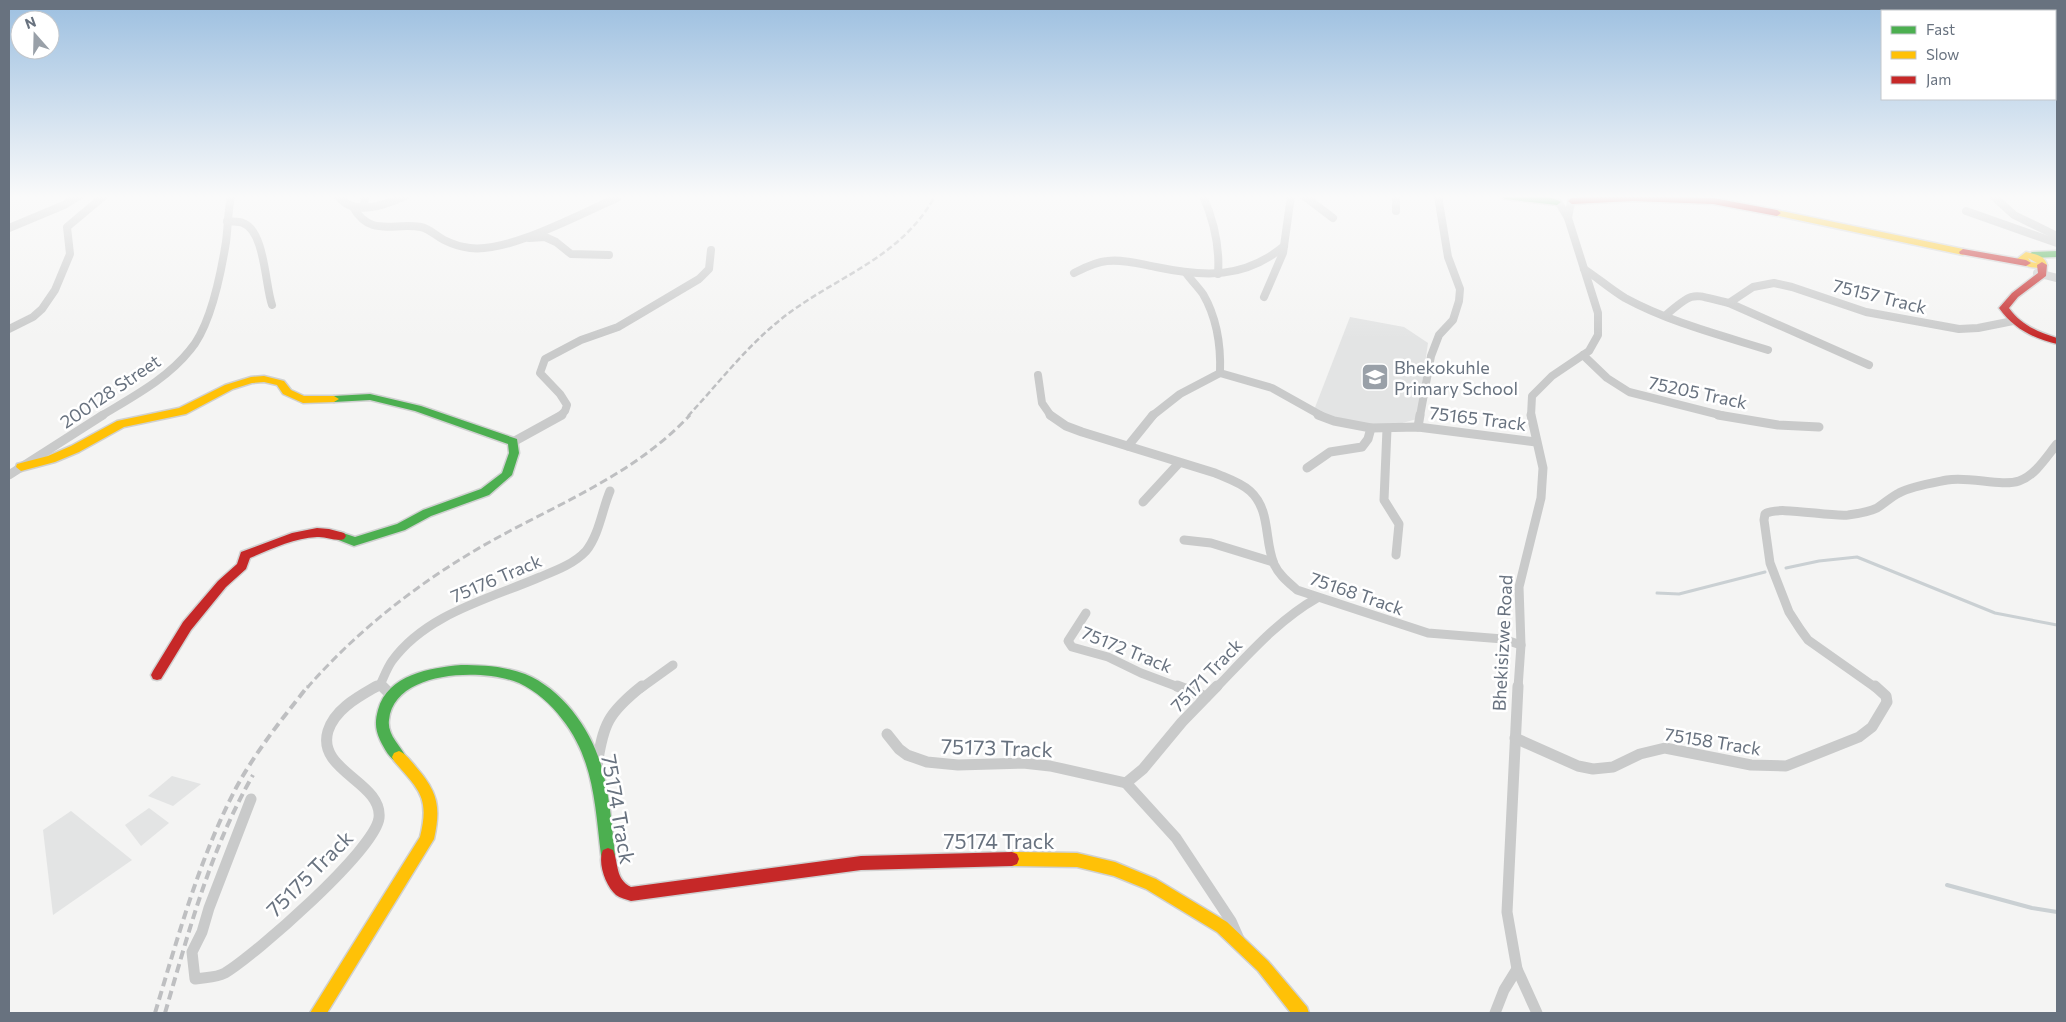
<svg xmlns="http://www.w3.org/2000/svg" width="2066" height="1022" font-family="Commissioner,sans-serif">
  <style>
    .built { fill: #e3e4e4 }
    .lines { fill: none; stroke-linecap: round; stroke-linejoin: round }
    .stream-far1 { stroke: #cad0d3; stroke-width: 3 }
    .stream { stroke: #cad0d3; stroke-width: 4 }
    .fast-casing { stroke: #d0d1d1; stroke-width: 3 }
    .slow-casing { stroke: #d0d1d1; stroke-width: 3 }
    .jam-casing { stroke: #d0d1d1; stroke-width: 3 }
    .street-far2 { stroke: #c9caca; stroke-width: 8 }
    .street-far1 { stroke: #c9caca; stroke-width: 9 }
    .street { stroke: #c9caca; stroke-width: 11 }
    .fast { fill: #4caf50; fill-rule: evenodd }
    .slow { fill: #ffc107; fill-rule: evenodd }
    .jam { fill: #c62828; fill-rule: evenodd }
    .rail-far2 { stroke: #bebfc1; stroke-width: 2.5; stroke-dasharray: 6 3; stroke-linecap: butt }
    .rail-far1 { stroke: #bebfc1; stroke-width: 3; stroke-dasharray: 8 4; stroke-linecap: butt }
    .rail { stroke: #bebfc1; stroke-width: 4; stroke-dasharray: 9 5; stroke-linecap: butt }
    .labels { text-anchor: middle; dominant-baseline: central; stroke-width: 5; stroke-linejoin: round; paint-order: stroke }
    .street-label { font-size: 18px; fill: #68727f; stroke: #fff }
    .poi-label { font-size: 18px; fill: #68727f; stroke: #fff; text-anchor: start }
    .near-street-label { font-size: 21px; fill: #68727f; stroke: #fff }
  </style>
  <rect width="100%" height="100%" fill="#f4f4f3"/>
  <g class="built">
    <path d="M1350,317L1404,327L1428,343L1417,419L1391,426L1376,427L1333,417L1314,410Z"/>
    <path d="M172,776L201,784L173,806L148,796Z"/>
    <path d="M149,808L169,823L141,846L125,825Z"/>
    <path d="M71,811L132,860L53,915L43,830Z"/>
  </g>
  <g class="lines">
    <g class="stream-far1">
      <path d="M1786,568L1819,561L1857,557L1995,613L2057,625"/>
      <path d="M1657,593L1679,594L1765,572"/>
    </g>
    <path class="stream" d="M1947,885L2032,908L2057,912"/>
    <g class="fast-casing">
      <g id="fast">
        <path d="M1501,196C1516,196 1550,194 1561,202L1557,205L1505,199Z"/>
        <path d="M2057,251V257L2032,258L2028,255L2032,252Z"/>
        <path d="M370,394L421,406L517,439L519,453L512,475L489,495L431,516L405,530L354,546L336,539L334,536L336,533L340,532L355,537L397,524L423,510L481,489L502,473L509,453L508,444L415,411L370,400L334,402L329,399L334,396Z"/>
        <path d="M461,665C482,665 504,666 525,674C564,690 593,732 603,772C610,799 612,827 615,855L613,860L608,862L603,860L601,855C595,806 594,759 562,719C551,704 536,691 519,683C483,668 394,670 389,720C387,735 400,745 406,757L404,761L399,763C390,760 384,748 380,740C375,729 375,721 378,710C388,674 430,668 461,665Z"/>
      </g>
    </g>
    <g class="slow-casing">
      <g id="slow">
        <path d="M1777,210L1963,249L1967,252L1963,255L1774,215V211Z"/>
        <path d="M2026,252C2034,254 2045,255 2047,265L2045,267C2034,269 2024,267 2017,259ZM2028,258L2037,263L2031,262Z"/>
        <path d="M264,376L284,381L291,390L304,396H334L339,399L334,402L303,403L283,394L277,385L264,382L252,383L233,389L186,414L124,427L79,452L55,462L21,471L16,467L17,464L48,456L71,446L117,421L179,408L225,385L251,377Z"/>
        <path d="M399,751C406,754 411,761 416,767C438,792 441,807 434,839L327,1013H310L420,837C430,797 419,790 394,761L392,757L394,753Z"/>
        <path d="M1012,852L1077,853L1115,862L1156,879L1227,922L1268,961L1307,1007L1309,1013H1291L1258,971L1217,932L1146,889L1114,876L1077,867L1012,866L1007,864L1005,859L1007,854Z"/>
      </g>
    </g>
    <g class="jam-casing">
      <g id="jam">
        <path d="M1618,196L1713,198L1777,210L1781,213L1777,216L1713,204L1633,201L1572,204L1568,201L1572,198Z"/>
        <path d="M1963,249L2026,260L2031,263L2026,266L1960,254L1959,252Z"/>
        <path d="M2042,262L2047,265L2046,276L2018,297L2009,308C2021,325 2038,332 2057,338V344C2033,338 2014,329 1999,308L2012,293L2038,273L2037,265Z"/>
        <path d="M317,528L329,529L344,533L346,536L344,539C336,542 326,536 317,537C294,538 271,549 250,558L246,569L226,587L191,630L161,679L157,680L153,679L151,675L153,671L183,622L218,581L237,564L241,552L292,533Z"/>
        <path d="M608,848L613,850C619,864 615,879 631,887L861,856L1012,852L1017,854L1019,859L1017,864L1012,866L861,870L631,901C626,899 620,898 616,895C606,886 597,863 603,850Z"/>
      </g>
    </g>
    <g class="street-far2">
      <path d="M338,196C354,217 385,205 405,196"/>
      <path d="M1203,196C1214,221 1220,246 1218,274"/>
      <path d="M1304,196L1333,218"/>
      <path d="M1396,196V211"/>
      <path d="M1993,196L2014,215L2057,236"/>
      <path d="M1559,203L1568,218"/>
      <path d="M353,207C371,238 393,222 421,227C430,229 436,236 444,240C452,244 461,247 470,248C509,253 579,214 617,198"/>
      <path d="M364,207L365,196"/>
      <path d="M1966,211L2057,243"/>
      <path d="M227,221C232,222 238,221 243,223C265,231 265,285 272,305"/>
      <path d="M9,228L64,205L79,196"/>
      <path d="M529,238L545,237L556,242L571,254L609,255"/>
      <path d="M1584,269C1598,278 1610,289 1625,298C1669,322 1720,335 1768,350"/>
      <path d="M1074,273C1084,268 1095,262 1107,261C1123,259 1140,264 1156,267C1204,277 1245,279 1284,246"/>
      <path d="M2037,273L2057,278"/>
      <path d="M1264,297L1283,253L1291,196"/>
      <path d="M1729,303L1869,365"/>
      <path d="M1666,315C1696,289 1692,295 1729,303L1753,287L1774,283L1792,287L1866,312L1959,329L1978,328L2013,321"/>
      <path d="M9,329L33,317L42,309L55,290L70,254L67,227L104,196"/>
      <path d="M1583,355L1607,378L1629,392L1724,416"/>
      <path d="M1220,373L1272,388L1322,416"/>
      <path d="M1038,375L1042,403L1051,416"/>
      <path d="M101,416C132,397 167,379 190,350C211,326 221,273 226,242C228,226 228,211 231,196"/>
      <path d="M560,416L565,411L567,405L560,394L540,373L545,359L581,340L618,327L699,279L709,269L711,250"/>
      <path d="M1152,416L1180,394L1220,373C1221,346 1217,318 1203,294C1198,287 1191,280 1186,273"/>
      <path d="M1420,416L1431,356L1439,335L1453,320L1459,301L1460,289L1448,257L1438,196"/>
      <path d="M1531,416L1532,396L1552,376L1589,351L1598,335V313L1568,218L1571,202"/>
    </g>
    <g class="street-far1">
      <path d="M1050,415L1066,426L1082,432L1215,473C1226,478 1240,482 1250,491C1271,510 1264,540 1274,564C1279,575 1288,582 1297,590L1428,633L1503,639L1521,645"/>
      <path d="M1318,415L1334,421L1371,428L1418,427L1536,442"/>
      <path d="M1718,415L1778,425L1819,427"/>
      <path d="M1418,427L1420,415"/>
      <path d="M1387,429L1384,500L1399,524L1396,555"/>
      <path d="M513,442L562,415"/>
      <path d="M1128,446L1153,415"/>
      <path d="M1307,468L1330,452L1362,447L1368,439L1371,428"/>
      <path d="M9,475L103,415"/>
      <path d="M1143,502L1179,463"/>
      <path d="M1184,540L1211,543L1273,562"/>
      <path d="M1086,613L1068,641L1072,647L1108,657L1141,673L1181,688"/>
      <path d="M380,685C384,677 387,668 392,661C426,614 489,599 540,577C555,571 574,564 586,551C599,535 602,510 610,491"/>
      <path d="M375,688L380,685L383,688"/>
      <path d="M641,688L673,665"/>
      <path d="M1216,688C1247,656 1278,620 1317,598"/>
      <path d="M1518,688L1521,645L1519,587L1541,498L1543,468L1531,415"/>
      <path d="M1876,688L1808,640L1800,629L1789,612L1770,563L1764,520L1765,514C1777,505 1828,517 1848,515C1856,514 1869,512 1877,508C1885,503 1891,497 1899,493C1912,486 1932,483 1947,480C1970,476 2001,487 2019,481C2035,476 2047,456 2057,444"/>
    </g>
    <g class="street">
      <path d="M382,686L390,694"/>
      <path d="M1177,686L1206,697"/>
      <path d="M1518,686L1507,912L1517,969L1537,1013"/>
      <path d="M887,734L899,749L907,755L927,762L958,765L1023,763L1050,766L1126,783L1176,838L1231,921L1239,939"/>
      <path d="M1515,738L1578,766L1593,769L1613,767L1640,754L1665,748L1751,765L1786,766L1859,737L1872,727L1887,702L1886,696L1875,686"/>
      <path d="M597,766C603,724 608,713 642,686"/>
      <path d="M1126,783L1143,769L1182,722L1217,686"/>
      <path d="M251,799L209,908L202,932L192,952L195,979C205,977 216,978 225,973C255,955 375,850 379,818C383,782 316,771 328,731C335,709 358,697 377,686"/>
      <path d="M1495,1013L1504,990L1517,969"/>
    </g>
    <use href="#fast" class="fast"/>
    <use href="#slow" class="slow"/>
    <use href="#jam" class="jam"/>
    <path class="rail-far2" d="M688,416C718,384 745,348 780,320C833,277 900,260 935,196"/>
    <path class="rail-far1" d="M307,688C359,628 426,577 495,539C562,502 636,473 690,415"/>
    <g class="rail">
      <path d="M155,1013C178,937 199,859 236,788C256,751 282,719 308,686"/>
      <path d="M165,1013C189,931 210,850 253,775"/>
    </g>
  </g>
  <linearGradient id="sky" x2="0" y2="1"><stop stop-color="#9cbfe0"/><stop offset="0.58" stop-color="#fafafa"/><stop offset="1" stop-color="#fafafa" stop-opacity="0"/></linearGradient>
  <rect width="2066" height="339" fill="url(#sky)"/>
  <defs>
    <g id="school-square" transform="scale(1.4375)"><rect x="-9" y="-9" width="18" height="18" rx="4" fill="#99a0a8" stroke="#fff"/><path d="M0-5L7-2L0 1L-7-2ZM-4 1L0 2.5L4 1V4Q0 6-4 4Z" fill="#fff"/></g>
  </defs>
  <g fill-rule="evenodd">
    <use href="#school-square" x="1375" y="377"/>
  </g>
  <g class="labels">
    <g class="street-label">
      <text transform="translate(1880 296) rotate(14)">75157 Track</text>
      <text transform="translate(110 391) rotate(-34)">200128 Street</text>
      <text transform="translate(1698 392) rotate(12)">75205 Track</text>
      <text transform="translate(1478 418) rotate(7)">75165 Track</text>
      <text transform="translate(496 578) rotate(-23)">75176 Track</text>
      <text transform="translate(1357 593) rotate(19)">75168 Track</text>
      <text transform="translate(1502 643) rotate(-87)">Bhekisizwe Road</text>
      <text transform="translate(1127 649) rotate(22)">75172 Track</text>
      <text transform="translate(1206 675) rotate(-46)">75171 Track</text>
      <text transform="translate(1713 741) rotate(9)">75158 Track</text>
    </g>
    <g class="poi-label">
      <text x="1394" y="367">Bhekokuhle<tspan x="1394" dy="21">Primary School</tspan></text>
    </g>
    <g class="near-street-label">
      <text transform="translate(997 747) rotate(2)">75173 Track</text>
      <text transform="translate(619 809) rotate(80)">75174 Track</text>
      <text x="999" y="840">75174 Track</text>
      <text transform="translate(309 873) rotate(-45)">75175 Track</text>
    </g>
  </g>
  <rect width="2066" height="1022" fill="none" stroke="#68727f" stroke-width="20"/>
  <rect x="1881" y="10" width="175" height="90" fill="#ffffff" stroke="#c3c7cc"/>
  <rect x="1891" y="26" width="25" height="8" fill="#4caf50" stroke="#c3c7cc"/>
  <text x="1926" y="35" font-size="15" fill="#68727f">Fast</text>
  <rect x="1891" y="51" width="25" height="8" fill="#ffc107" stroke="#c3c7cc"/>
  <text x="1926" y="60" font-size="15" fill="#68727f">Slow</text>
  <rect x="1891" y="76" width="25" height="8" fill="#c62828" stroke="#c3c7cc"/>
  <text x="1926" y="85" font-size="15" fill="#68727f">Jam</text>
  <g transform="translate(35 35) rotate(340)"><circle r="24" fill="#ffffff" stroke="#c3c7cc"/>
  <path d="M0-4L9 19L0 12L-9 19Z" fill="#99a0a8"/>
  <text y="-8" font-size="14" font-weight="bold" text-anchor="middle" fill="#68727f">N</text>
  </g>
</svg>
